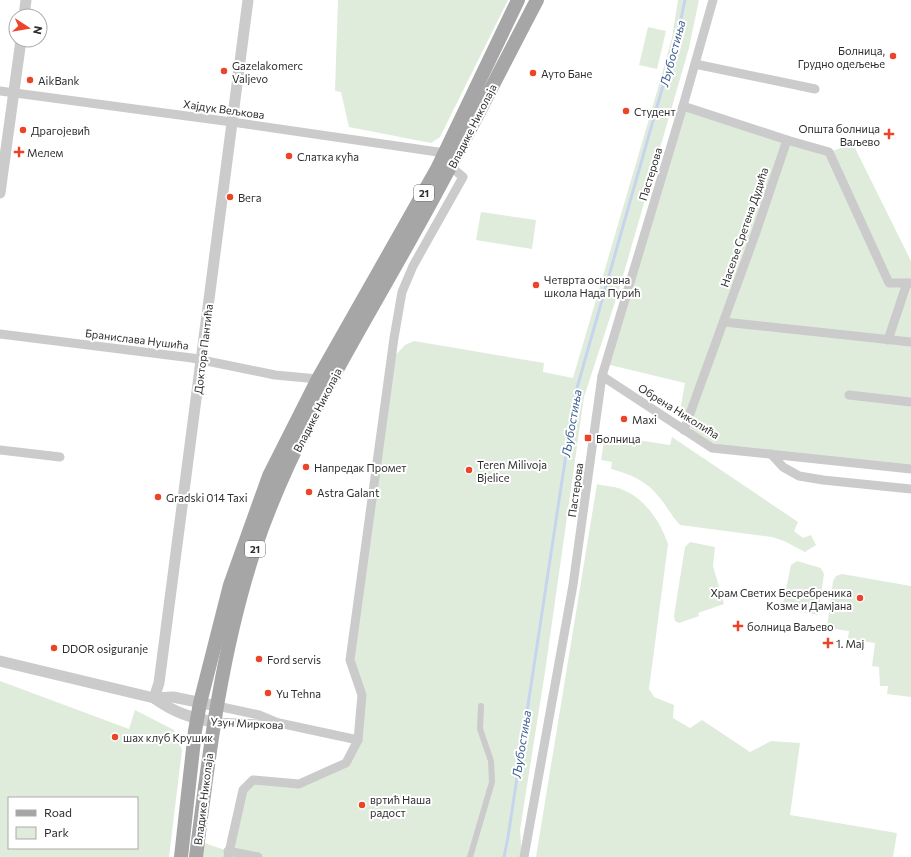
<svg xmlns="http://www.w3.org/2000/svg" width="911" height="857" font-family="Commissioner,sans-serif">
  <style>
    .green { fill: #e0ecdb; fill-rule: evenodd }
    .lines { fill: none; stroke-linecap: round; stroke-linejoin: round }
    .stream { stroke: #c6d5ed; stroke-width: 3 }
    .pedestrian { stroke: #cbcbcb; stroke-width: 6 }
    .minor { stroke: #cbcbcb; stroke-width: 9 }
    .tertiary { stroke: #cbcbcb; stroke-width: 11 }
    .primary { stroke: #a6a6a6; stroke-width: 14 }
    .poi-dot { fill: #ec4429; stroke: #fff; stroke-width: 1.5 }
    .labels { text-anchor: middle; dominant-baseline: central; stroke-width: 4; stroke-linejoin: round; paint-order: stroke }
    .shield { fill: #fff; stroke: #6d6d6d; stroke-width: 1 }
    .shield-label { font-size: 10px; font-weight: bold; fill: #2e2e2e }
    .poi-label { font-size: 11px; fill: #2e2e2e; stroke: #fff; text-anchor: start }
    .street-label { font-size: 11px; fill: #2e2e2e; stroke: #fff }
    .water-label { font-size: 12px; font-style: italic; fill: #395d93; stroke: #fff }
  </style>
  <rect width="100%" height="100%" fill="#fff"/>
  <g class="green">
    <path d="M338,0H508L440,137L431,143L349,127L341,92L335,91Z"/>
    <path d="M678,0H699L689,48L618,293L584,397L545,672L520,830L522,857H202L204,843L228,851L243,790L253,780L299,784L346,763L358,740L362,695L350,660L390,361L405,345L414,341L544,363L543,372L573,378L656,95L672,38Z"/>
    <path d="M648,27L666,31L657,69L639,65Z"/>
    <path d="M683,106L829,152L853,144L911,261V469L712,448L679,417L685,383L606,364Z"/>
    <path d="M481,212L536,220L532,249L476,240Z"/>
    <path d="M605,435L670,445L672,437L798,522L794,531L803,538L811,535L816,545L805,552L784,541L772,537L680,525C672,517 667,506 659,497C647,481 630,474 611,469L612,462L601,460Z"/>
    <path d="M597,484C604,486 614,486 621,489C645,498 660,521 668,544L649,689L654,697L674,705L673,718L690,728L702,720L750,752L771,741L800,743L790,815L897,833L893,857H536Z"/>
    <path d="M690,542L715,547L713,566L724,604L698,613L699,616L679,623L675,621L674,616L685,547Z"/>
    <path d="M797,561L821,568L824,574L818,615L782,608L791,565Z"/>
    <path d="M842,574L911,586V697L887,694L888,686H880L879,667L872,666L875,643L848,639L849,631L827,628L833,581L836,576Z"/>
    <path d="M0,681L129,729L135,710L174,730L182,750L169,857H0ZM9,798H137V848H9Z"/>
  </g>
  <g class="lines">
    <path class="stream" d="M504,857L508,837L575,395L678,33L685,0"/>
    <path class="pedestrian" d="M470,857L492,782L491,761L480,729L481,706"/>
    <g class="minor">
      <path d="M695,64L815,89"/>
      <path d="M0,91L232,122L445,153"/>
      <path d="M683,106L787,140L756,232L684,430"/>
      <path d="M787,140L829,152L889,283H911"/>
      <path d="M724,322L911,342"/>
      <path d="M0,334L192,358L275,375L318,379"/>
      <path d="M888,340L907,283"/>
      <path d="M602,376L712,448L911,469"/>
      <path d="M849,395L911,402"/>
      <path d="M0,450L60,457"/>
      <path d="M771,454L783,467L799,476L823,480L911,489"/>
      <path d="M217,706L259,715L278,723"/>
      <path d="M214,722L262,724L279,723L358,740"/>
      <path d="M228,851L258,857"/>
      <path d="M228,857L243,790L253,780L299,784L346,763L358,740L362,695L350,660L394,338L402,292L413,266L463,177L451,167"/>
      <path d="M524,857L573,585L602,376L683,106L713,0"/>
    </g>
    <g class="tertiary">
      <path d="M24,16L26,0"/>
      <path d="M0,193L21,40"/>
      <path d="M0,661L154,698C173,712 191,718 214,722"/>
      <path d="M154,698L159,683L248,0"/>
      <path d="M154,698L173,697L217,706"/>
    </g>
    <g class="primary">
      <path d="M181,857L195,731L200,703L230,585L269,476L318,379L437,169L518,0"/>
      <path d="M196,857C209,752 222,646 256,545C293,437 355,339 410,240C455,161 495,80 537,0"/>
    </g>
  </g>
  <g class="poi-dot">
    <circle cx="893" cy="56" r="4"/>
    <circle cx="224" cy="71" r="4"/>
    <circle cx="533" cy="73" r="4"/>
    <circle cx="30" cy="80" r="4"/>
    <circle cx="626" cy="111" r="4"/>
    <circle cx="23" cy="130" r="4"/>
    <path d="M887 128h4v4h4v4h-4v4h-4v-4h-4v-4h4z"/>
    <path d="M17 146h4v4h4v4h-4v4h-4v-4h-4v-4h4z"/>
    <circle cx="289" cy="156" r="4"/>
    <circle cx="230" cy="197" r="4"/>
    <circle cx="536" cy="285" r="4"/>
    <circle cx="624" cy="419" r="4"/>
    <rect x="584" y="434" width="8" height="8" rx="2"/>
    <circle cx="306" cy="467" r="4"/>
    <circle cx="469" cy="470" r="4"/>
    <circle cx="309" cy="492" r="4"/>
    <circle cx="158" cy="497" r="4"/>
    <circle cx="860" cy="598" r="4"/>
    <path d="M736 620h4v4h4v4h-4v4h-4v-4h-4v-4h4z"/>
    <path d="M826 637h4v4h4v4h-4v4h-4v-4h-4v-4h4z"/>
    <circle cx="54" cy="648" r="4"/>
    <circle cx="259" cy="659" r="4"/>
    <circle cx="268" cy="693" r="4"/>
    <circle cx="115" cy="737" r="4"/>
    <circle cx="362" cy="805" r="4"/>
  </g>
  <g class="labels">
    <g class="shield">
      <rect x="414" y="185" width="20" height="16" rx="3"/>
      <rect x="245" y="541" width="20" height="16" rx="3"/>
    </g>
    <g class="shield-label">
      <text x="424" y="193">21</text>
      <text x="255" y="549">21</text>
    </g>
    <g class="poi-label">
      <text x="885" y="50" text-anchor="end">Болница,<tspan x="885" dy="13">Грудно одељење</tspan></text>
      <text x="232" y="65">Gazelakomerc<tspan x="232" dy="13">Valjevo</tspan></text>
      <text x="541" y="73">Ауто Бане</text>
      <text x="38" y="80">AikBank</text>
      <text x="634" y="111">Студент</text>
      <text x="880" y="128" text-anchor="end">Општа болница<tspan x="880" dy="13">Ваљево</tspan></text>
      <text x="31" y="130">Драгојевић</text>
      <text x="27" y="152">Мелем</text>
      <text x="297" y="156">Слатка кућа</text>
      <text x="238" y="197">Вега</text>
      <text x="544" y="279">Четврта основна<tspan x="544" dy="13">школа Нада Пурић</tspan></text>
      <text x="632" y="419">Maxi</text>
      <text x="596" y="438">Болница</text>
      <text x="477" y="464">Teren Milivoja<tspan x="477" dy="13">Bjelice</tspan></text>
      <text x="314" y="467">Напредак Промет</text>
      <text x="317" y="492">Astra Galant</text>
      <text x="166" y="497">Gradski 014 Taxi</text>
      <text x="852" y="592" text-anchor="end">Храм Светих Бесребреника<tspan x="852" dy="13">Козме и Дамјана</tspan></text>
      <text x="747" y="626">болница Ваљево</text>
      <text x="836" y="643">1. Мај</text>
      <text x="62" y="648">DDOR osiguranje</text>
      <text x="267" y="659">Ford servis</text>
      <text x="276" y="693">Yu Tehna</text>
      <text x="123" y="737">шах клуб Крушик</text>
      <text x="370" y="799">вртић Наша<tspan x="370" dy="13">радост</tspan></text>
    </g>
    <g class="street-label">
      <text transform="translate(224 109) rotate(8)">Хајдук Вељкова</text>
      <text transform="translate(472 126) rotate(-63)">Владике Николаја</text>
      <text transform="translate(650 174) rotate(-73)">Пастерова</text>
      <text transform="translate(744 227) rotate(-71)">Насеље Сретена Дудића</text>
      <text transform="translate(137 339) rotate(7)">Бранислава Нушића</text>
      <text transform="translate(203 349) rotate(-83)">Доктора Пантића</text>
      <text transform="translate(317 410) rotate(-63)">Владике Николаја</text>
      <text transform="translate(679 411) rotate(32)">Обрена Николића</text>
      <text transform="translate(575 490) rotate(-82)">Пастерова</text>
      <text transform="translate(247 723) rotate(3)">Узун Миркова</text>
      <text transform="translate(203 799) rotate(-83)">Владике Николаја</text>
    </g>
    <g class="water-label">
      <text transform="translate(672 53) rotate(-75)">Љубостиња</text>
      <text transform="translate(571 423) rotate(-80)">Љубостиња</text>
      <text transform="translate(521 744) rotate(-81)">Љубостиња</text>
    </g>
  </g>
  <rect x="8" y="797" width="130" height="52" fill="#ffffff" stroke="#ababab"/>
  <rect x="16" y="810" width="20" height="6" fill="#a6a6a6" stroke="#ababab"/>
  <text x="44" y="817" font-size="12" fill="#2e2e2e">Road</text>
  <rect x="16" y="827" width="20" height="12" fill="#e0ecdb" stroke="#ababab"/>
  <text x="44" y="837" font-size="12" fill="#2e2e2e">Park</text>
  <g transform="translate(28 28) rotate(102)"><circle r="19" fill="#ffffff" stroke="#ababab"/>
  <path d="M0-3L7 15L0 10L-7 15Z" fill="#ec4429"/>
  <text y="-6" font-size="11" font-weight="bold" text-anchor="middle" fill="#2e2e2e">N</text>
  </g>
</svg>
